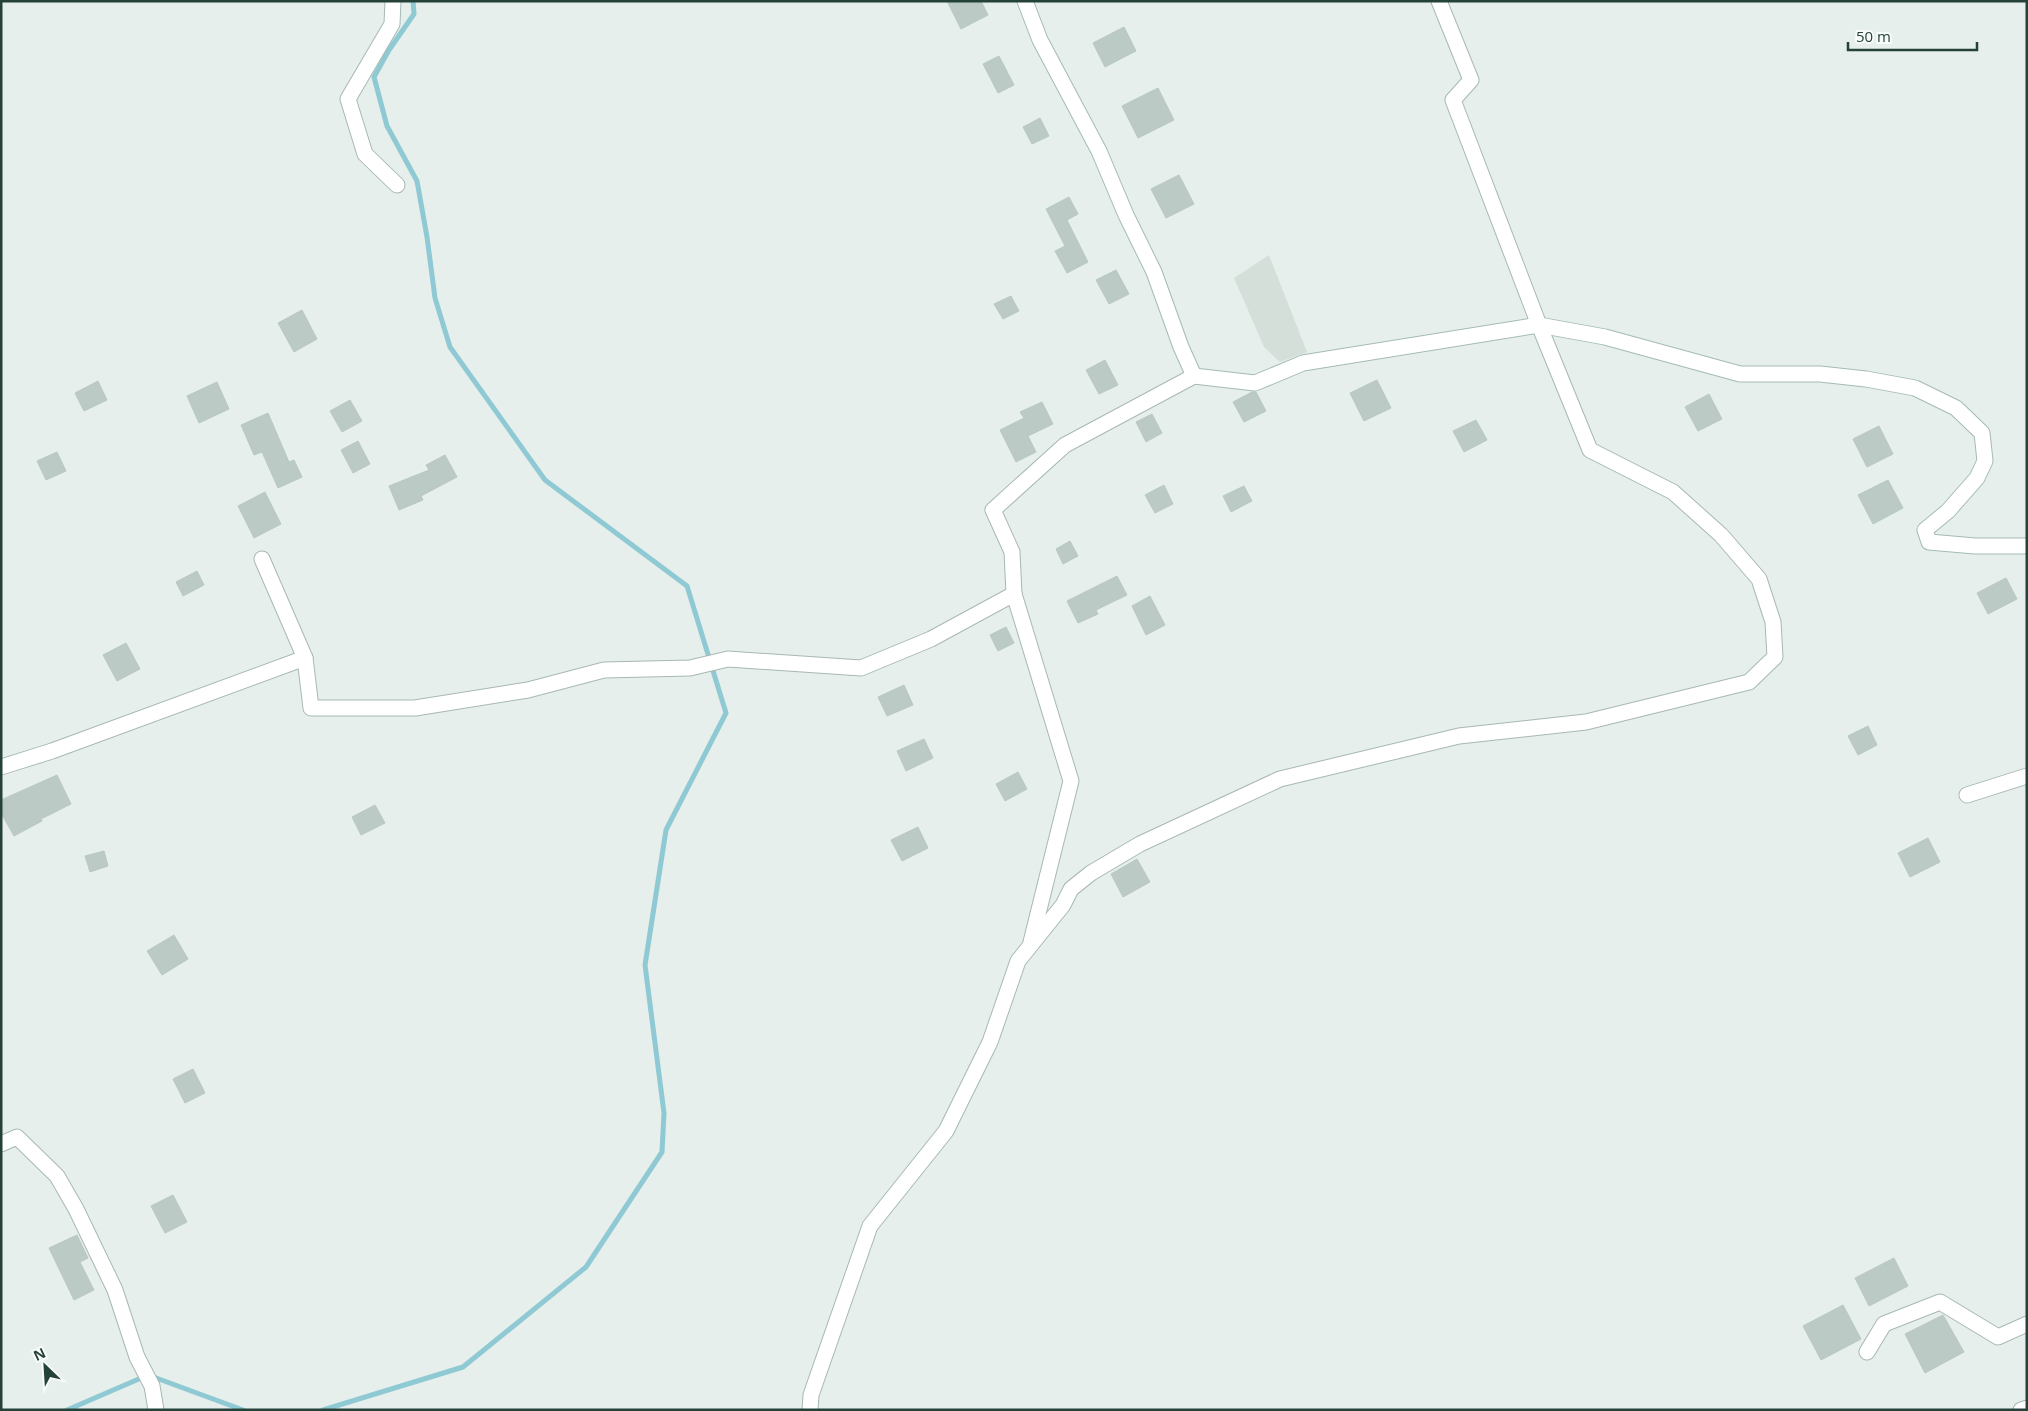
<svg xmlns="http://www.w3.org/2000/svg" width="2028" height="1411" font-family="'Open Sans',sans-serif">
  <style>
    .built { fill: #d4dfda }
    .lines { fill: none; stroke-linecap: round; stroke-linejoin: round }
    .stream { stroke: #8ec9d4; stroke-width: 5 }
    .building { fill: #bbcac4; stroke: #b8c9c2 }
    .street-casing { stroke: #a8b8b2; stroke-width: 17 }
    .secondary-casing { stroke: #a4bbb3; stroke-width: 17 }
    .street { stroke: #fff; stroke-width: 15 }
    .secondary { stroke: #fff; stroke-width: 15 }
  </style>
  <rect width="100%" height="100%" fill="#e6efeb"/>
  <path class="built" d="M1269,255L1307,352L1280,362L1264,347L1234,278Z"/>
  <g class="lines">
    <g class="stream">
      <path d="M67,1410L148,1375L243,1410"/>
      <path d="M323,1410L463,1367L586,1267L662,1152L664,1113L645,965L666,830L726,713L687,586L545,480L450,347L435,298L427,237L417,181L387,126L374,77L389,50L414,14L413,1"/>
    </g>
  </g>
  <g class="building">
    <path d="M947,1H981L988,15L961,29Z"/>
    <path d="M1124,27L1136,51L1105,67L1093,43Z"/>
    <path d="M999,56L1014,85L998,93L983,64Z"/>
    <path d="M1158,88L1174,120L1138,138L1122,106Z"/>
    <path d="M1040,118L1049,136L1032,144L1023,127Z"/>
    <path d="M1179,175L1194,204L1166,218L1151,189Z"/>
    <path d="M1069,197L1078,214L1067,220L1088,262L1067,273L1055,251L1065,246L1046,209Z"/>
    <path d="M1116,270L1129,294L1109,304L1096,280Z"/>
    <path d="M1011,296L1019,311L1003,319L994,304Z"/>
    <path d="M302,310L317,339L294,352L278,323Z"/>
    <path d="M1105,360L1118,385L1099,394L1086,370Z"/>
    <path d="M1377,380L1391,408L1364,421L1350,393Z"/>
    <path d="M98,381L107,400L84,411L75,393Z"/>
    <path d="M217,382L229,409L199,423L187,396Z"/>
    <path d="M1252,392H1256L1266,411L1244,422L1233,402Z"/>
    <path d="M1709,394L1722,419L1698,431L1685,407Z"/>
    <path d="M350,400L362,421L342,432L330,411Z"/>
    <path d="M1042,402L1053,424L1028,436L1036,452L1016,462L1000,430L1024,418L1020,412Z"/>
    <path d="M268,413L289,462L294,460L302,477L278,488L262,452L254,455L241,425Z"/>
    <path d="M1152,414L1162,433L1146,442L1136,422Z"/>
    <path d="M1476,420L1487,440L1464,452L1453,431Z"/>
    <path d="M1879,426L1893,454L1867,467L1853,439Z"/>
    <path d="M358,441L370,464L353,473L341,450Z"/>
    <path d="M57,452L66,471L46,480L37,461Z"/>
    <path d="M445,455L457,477L421,496L423,500L399,510L389,486L429,470L426,465Z"/>
    <path d="M1888,480L1903,508L1873,524L1858,495Z"/>
    <path d="M1164,485L1173,504L1155,513L1145,495Z"/>
    <path d="M1244,486L1252,501L1231,512L1223,496Z"/>
    <path d="M265,492L281,524L254,538L238,506Z"/>
    <path d="M1070,541L1078,556L1063,564L1056,549Z"/>
    <path d="M197,571L204,585L183,596L176,582Z"/>
    <path d="M1117,576L1127,595L1096,610L1098,614L1078,623L1067,601Z"/>
    <path d="M2006,578L2017,599L1988,614L1977,593Z"/>
    <path d="M1150,596L1165,625L1146,635L1132,606Z"/>
    <path d="M1006,627L1014,643L998,651L990,635Z"/>
    <path d="M126,643L140,669L117,681L103,655Z"/>
    <path d="M904,685L913,705L887,716L878,697Z"/>
    <path d="M1868,726L1877,745L1858,755L1848,736Z"/>
    <path d="M924,739L933,758L906,771L897,751Z"/>
    <path d="M1018,772L1027,789L1005,801L996,784Z"/>
    <path d="M57,775L71,804L41,819L42,821L14,836L1,813V800Z"/>
    <path d="M375,805L385,823L361,835L352,817Z"/>
    <path d="M918,827L928,848L902,861L891,840Z"/>
    <path d="M1928,838L1940,862L1910,877L1898,853Z"/>
    <path d="M104,851L108,866L90,872L85,856Z"/>
    <path d="M1137,859L1150,882L1123,897L1111,874Z"/>
    <path d="M174,935L188,959L162,975L147,951Z"/>
    <path d="M193,1069L205,1093L185,1103L173,1079Z"/>
    <path d="M173,1195L187,1222L165,1233L151,1206Z"/>
    <path d="M77,1235L88,1258L80,1262L94,1290L74,1300L49,1248Z"/>
    <path d="M1894,1258L1908,1286L1869,1306L1855,1278Z"/>
    <path d="M1843,1305L1861,1339L1821,1360L1803,1326Z"/>
    <path d="M1943,1315L1964,1352L1925,1373L1905,1334Z"/>
  </g>
  <g class="lines">
    <g class="street-casing">
      <g id="street">
        <path d="M393,1L392,24L348,99L365,154L397,185"/>
        <path d="M1014,594L1071,781L1031,942"/>
        <path d="M305,658L311,708H415L528,690L604,670L690,668L728,659L861,668L931,639L1014,594L1012,552L993,510L1065,445L1194,376"/>
        <path d="M1,767L52,751L305,658L262,559"/>
        <path d="M1967,795L2027,776"/>
        <path d="M1,1144L17,1137L57,1176L76,1209L115,1290L137,1357L152,1386L156,1410"/>
        <path d="M1867,1352L1884,1324L1940,1302L1998,1337L2027,1324"/>
        <path d="M810,1410L811,1395L870,1226L946,1131L990,1042L1018,961L1063,905L1071,889L1091,873L1140,844L1280,779L1459,736L1586,722L1749,682L1775,657L1773,622L1759,579L1721,535L1673,492L1590,450L1539,325L1453,100L1471,80L1439,1"/>
        <path d="M2021,1410L2027,1408"/>
      </g>
    </g>
    <g class="secondary-casing">
      <path id="secondary" d="M1025,1L1040,40L1099,151L1126,215L1154,272L1181,347L1194,376L1255,383L1303,363L1539,325L1605,337L1740,374H1820L1866,379L1915,388L1956,408L1982,433L1985,461L1977,478L1948,511L1925,530L1929,542L1975,546H2027"/>
    </g>
    <use href="#street" class="street"/>
    <use href="#secondary" class="secondary"/>
  </g>
  <rect width="2028" height="1411" fill="none" stroke="#24423a" stroke-width="5"/>
  <g transform="translate(45 1366) rotate(335)" stroke="#f7fbf9" stroke-width="4" paint-order="stroke">
  <path d="M0-4L9 19L0 12L-9 19Z" fill="#24423a"/>
  <text y="-8" font-size="14" font-weight="bold" text-anchor="middle" fill="#24423a">N</text>
  </g>
  <path d="M1848 42v8h129v-8" fill="none" stroke="#24423a" stroke-width="2.5"/>
  <text x="1856" y="42" font-size="15" fill="#24423a" stroke="#f7fbf9" stroke-width="4" paint-order="stroke">50 m</text>
</svg>
